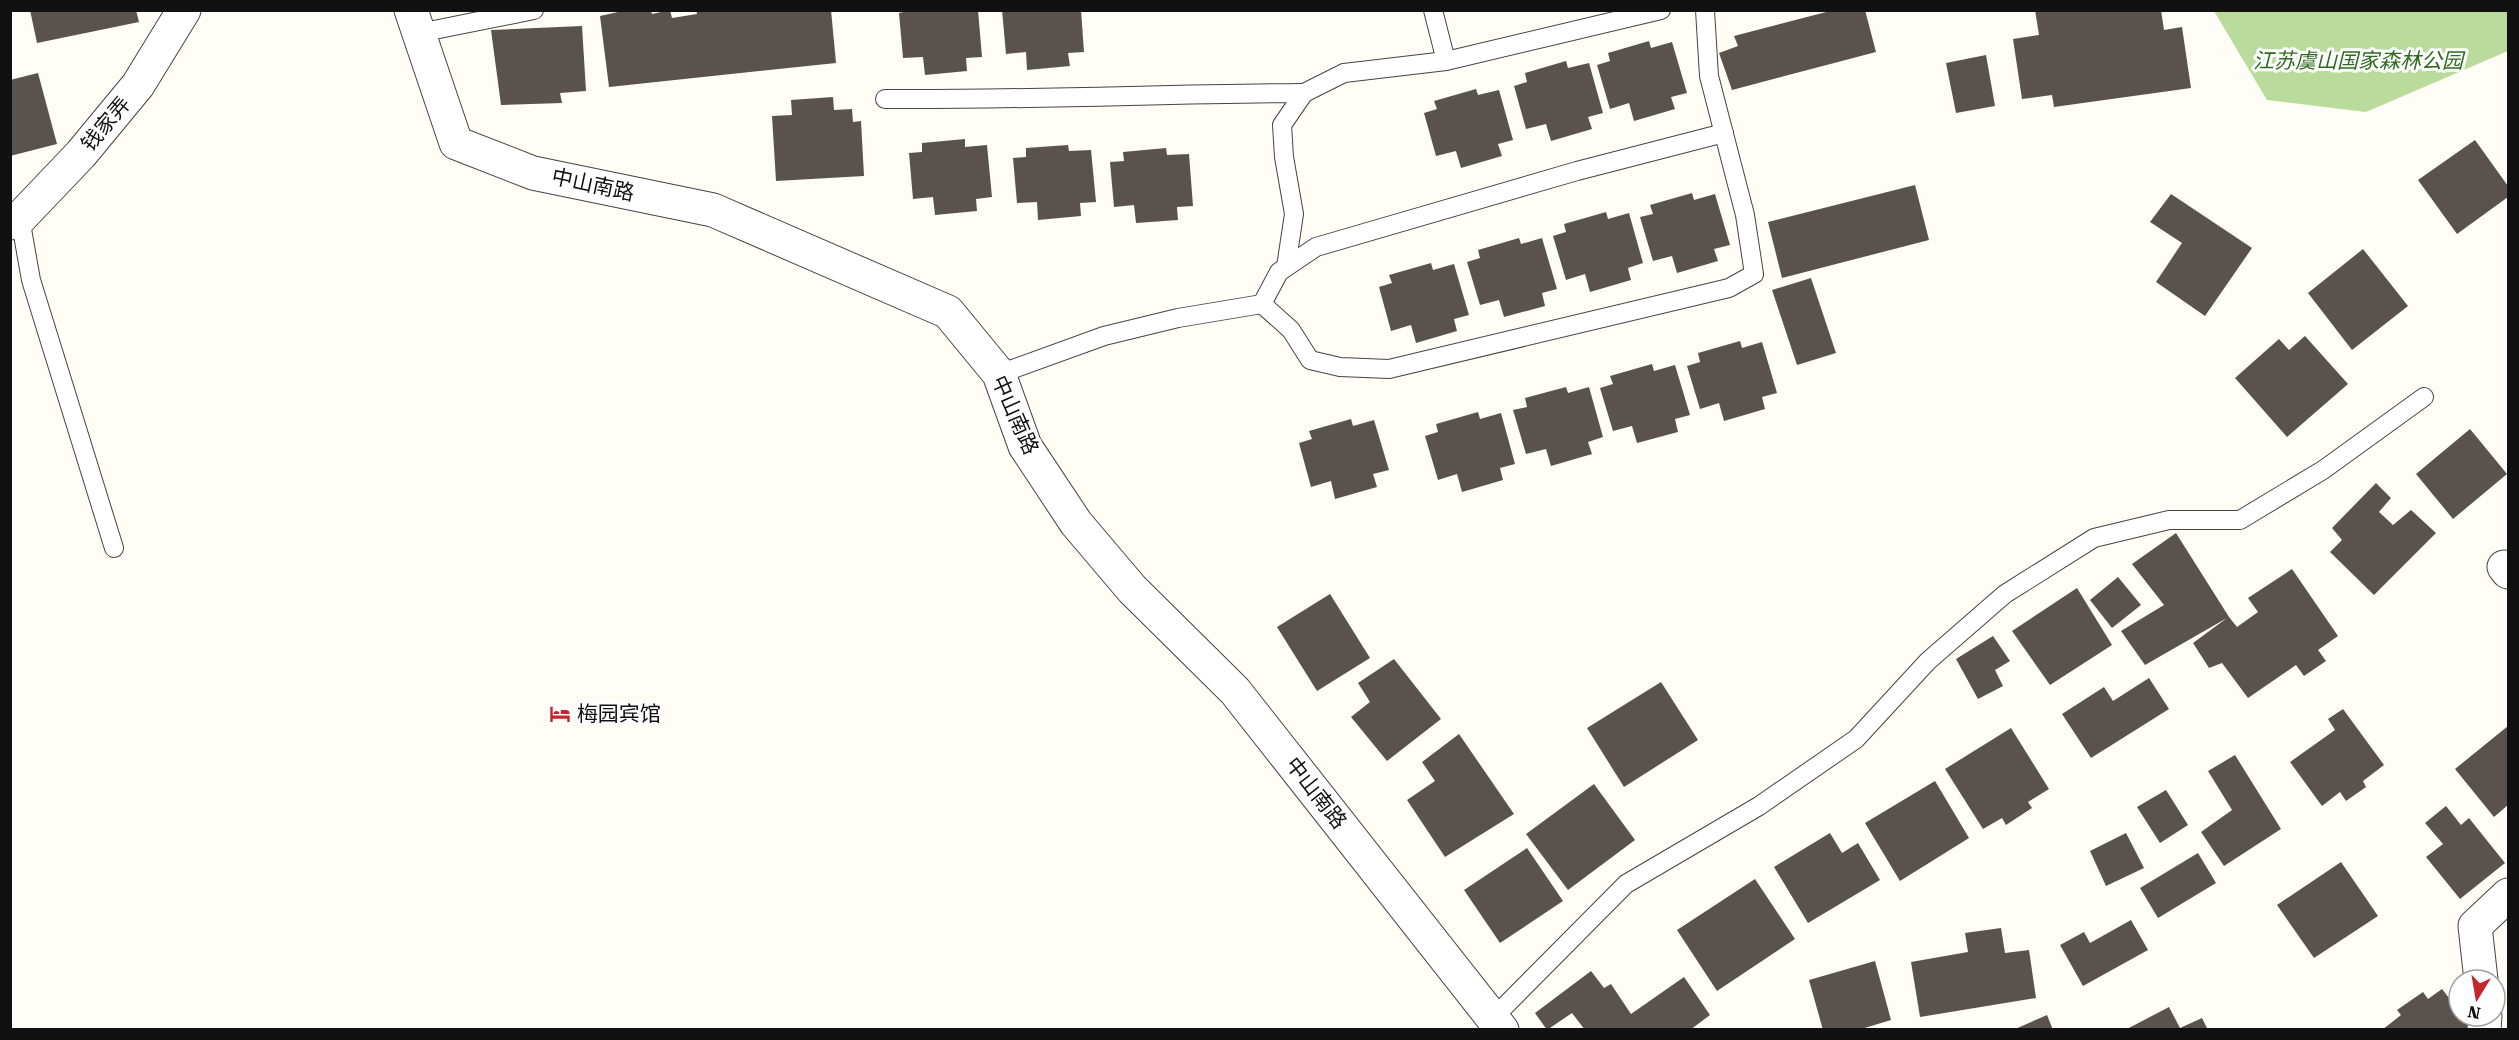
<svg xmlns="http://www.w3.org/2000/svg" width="2519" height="1040" font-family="'Roboto Serif','Noto Sans SC',serif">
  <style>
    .forest { fill: #b9dc9c }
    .building { fill: #5a524d }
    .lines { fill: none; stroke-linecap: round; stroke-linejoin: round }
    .service-casing { stroke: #444; stroke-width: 20 }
    .minor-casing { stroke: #444; stroke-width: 35 }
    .service { stroke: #fff; stroke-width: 18 }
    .minor { stroke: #fff; stroke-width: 33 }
    .labels { text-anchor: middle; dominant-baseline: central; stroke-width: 6; stroke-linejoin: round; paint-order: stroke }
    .park-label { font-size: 21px; font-style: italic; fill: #2f6b1f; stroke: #fff }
    .street-label { font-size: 21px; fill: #111; stroke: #fff }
    .poi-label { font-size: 21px; fill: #111; stroke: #fff; text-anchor: start }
  </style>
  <rect width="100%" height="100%" fill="#fffdf5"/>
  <path class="forest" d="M2214,11H2508V51L2366,112L2267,100Z"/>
  <g class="building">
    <path d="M30,10H136L139,22L37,43Z"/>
    <path d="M627,10H651L652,14L670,10L672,18L697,14L696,10H831L836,63L609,87L600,16Z"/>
    <path d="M912,10H978L982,57L966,58L967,71L925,75L923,57L903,58L899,13Z"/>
    <path d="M1002,10H1081L1084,52L1068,53L1070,66L1027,70L1026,52L1006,54Z"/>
    <path d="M1834,10H1865L1876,52L1732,90L1719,53L1738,46L1734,36Z"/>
    <path d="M2035,10H2161L2164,30L2182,27L2191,88L2054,107L2052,95L2022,99L2013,39L2039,35Z"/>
    <path d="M582,26L586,91L560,93L562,103L501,105L491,30Z"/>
    <path d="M1649,41L1651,48L1672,42L1687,93L1671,97L1675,109L1634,121L1629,103L1610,109L1597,65L1610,61L1608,53Z"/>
    <path d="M1986,55L1995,106L1956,113L1946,63Z"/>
    <path d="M1566,61L1568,68L1589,63L1603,113L1588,117L1592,129L1551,141L1546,124L1526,129L1514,86L1527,82L1525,73Z"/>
    <path d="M38,73L57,144L10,156V80Z"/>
    <path d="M1476,89L1478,95L1499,90L1513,140L1498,144L1502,156L1461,168L1456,151L1436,156L1424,113L1437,109L1434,101Z"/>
    <path d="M833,97L834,110L852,109L853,122L861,121L864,176L776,181L772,116L792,115L791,100Z"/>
    <path d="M965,139V147L987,145L992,197L976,199L977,211L935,215L933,197L913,199L909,153L922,152V143Z"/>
    <path d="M2475,140L2508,186V197L2457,234L2418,180Z"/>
    <path d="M1068,145L1069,151L1091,150L1096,202L1080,203L1081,216L1038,220L1037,202L1017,203L1013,158L1026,157V148Z"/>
    <path d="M1166,148L1167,155L1189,154L1193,206L1177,207L1178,220L1136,223L1134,205L1114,207L1110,162L1124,161L1123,152Z"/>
    <path d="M1915,185L1929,240L1782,278L1768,222Z"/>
    <path d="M1692,193L1694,200L1715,194L1730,245L1714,249L1718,261L1677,273L1672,256L1653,261L1640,217L1653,214L1650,205Z"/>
    <path d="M2171,194L2252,248L2205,316L2156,282L2182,243L2150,222Z"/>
    <path d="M1606,212L1608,219L1629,213L1643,263L1628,268L1631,280L1590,292L1585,274L1566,280L1553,236L1566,232L1564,224Z"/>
    <path d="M1519,238L1521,244L1542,238L1557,289L1542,293L1545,306L1504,317L1499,300L1480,305L1467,262L1480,258L1478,250Z"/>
    <path d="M2363,249L2408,306L2352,350L2308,293Z"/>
    <path d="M1431,263L1433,270L1454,264L1469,315L1454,319L1457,331L1416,343L1411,325L1391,331L1379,287L1392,283L1389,275Z"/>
    <path d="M1811,278L1836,353L1797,365L1772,290Z"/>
    <path d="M2305,336L2348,384L2287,437L2235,378L2279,339L2289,350Z"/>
    <path d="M1740,341L1742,348L1762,342L1777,393L1762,397L1765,409L1724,421L1719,403L1700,409L1687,366L1700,362L1698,353Z"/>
    <path d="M1652,364L1654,371L1675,365L1690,415L1675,419L1678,432L1637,443L1632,426L1613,431L1600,388L1613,384L1610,376Z"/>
    <path d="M1566,387L1568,393L1589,387L1603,437L1588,442L1592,454L1551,466L1546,449L1526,454L1513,410L1527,407L1525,398Z"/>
    <path d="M1478,412L1480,419L1501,413L1515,464L1500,468L1503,480L1462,492L1457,474L1438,480L1425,436L1438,432L1436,424Z"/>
    <path d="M1351,419L1353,426L1374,420L1389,470L1373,474L1377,487L1335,499L1331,481L1311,487L1299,443L1312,439L1309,431Z"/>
    <path d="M2470,429L2507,474L2453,519L2416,474Z"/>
    <path d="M2376,483L2391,498L2379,512L2393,525L2411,510L2436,533L2374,595L2330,552L2342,540L2332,528Z"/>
    <path d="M2176,533L2229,617L2237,627L2258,612L2248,598L2292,569L2338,636L2318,650L2326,661L2304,676L2296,665L2248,698L2222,663L2209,668L2193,643L2227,618L2145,665L2121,631L2164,605L2132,564Z"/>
    <path d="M2118,577L2141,605L2112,628L2090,600Z"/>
    <path d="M2077,588L2112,645L2050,685L2012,631Z"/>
    <path d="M1330,594L1370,658L1317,691L1277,627Z"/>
    <path d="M1993,636L2010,661L1995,670L2003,686L1978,699L1956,659Z"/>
    <path d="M1394,659L1441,719L1387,761L1351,717L1370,702L1358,683Z"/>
    <path d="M2149,678L2169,709L2091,758L2062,714L2104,687L2113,701Z"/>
    <path d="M1661,682L1698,740L1624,787L1587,728Z"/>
    <path d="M2343,709L2384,765L2363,781L2366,787L2346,801L2340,792L2322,806L2290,762L2335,730L2328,719Z"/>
    <path d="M2508,726V805L2494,817L2455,769Z"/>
    <path d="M2011,728L2049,789L2028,802L2032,808L2006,825L2002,818L1983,829L1945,769Z"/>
    <path d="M1459,734L1514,814L1445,857L1407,800L1435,781L1422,762Z"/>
    <path d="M2235,755L2281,829L2224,866L2201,832L2232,810L2208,771Z"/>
    <path d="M1935,781L1969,838L1900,881L1865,823Z"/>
    <path d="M1594,784L1635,840L1568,890L1526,834Z"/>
    <path d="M2166,790L2188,825L2160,843L2137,807Z"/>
    <path d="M2446,806L2461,825L2469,818L2505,863L2460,899L2426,857L2443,844L2425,823Z"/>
    <path d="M1830,833L1842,853L1858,843L1880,880L1808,923L1774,867Z"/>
    <path d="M2126,833L2144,868L2106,886L2090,851Z"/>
    <path d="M1527,848L1563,901L1500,943L1464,890Z"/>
    <path d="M2198,853L2216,883L2158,918L2140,888Z"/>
    <path d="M2341,862L2378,916L2314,958L2277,905Z"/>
    <path d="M1755,879L1795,939L1717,991L1677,930Z"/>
    <path d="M2131,920L2148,950L2083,986L2060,945L2084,932L2090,943Z"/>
    <path d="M2001,928L2005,953L2029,950L2036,998L1920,1017L1911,962L1968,952L1965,933Z"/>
    <path d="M1875,961L1891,1020L1858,1030H1823L1809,980Z"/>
    <path d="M1591,971L1604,988L1611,984L1631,1014L1684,977L1710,1015L1690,1030H1585L1572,1013L1547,1030L1535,1013Z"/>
    <path d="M2442,989L2459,1011V1016H2462L2472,1030H2382L2401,1015L2397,1010L2423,992L2428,999Z"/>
    <path d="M2169,1007L2180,1028L2202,1018L2208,1030H2125Z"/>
    <path d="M2047,1015L2053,1030H2013Z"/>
  </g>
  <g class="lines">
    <g class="service-casing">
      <g id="service">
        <path d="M1433,10L1446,61"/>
        <path d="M419,33L534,10"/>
        <path d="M885,99C1025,100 1164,94 1304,93"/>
        <path d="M20,218L31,280L114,548"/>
        <path d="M1286,267L1294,214L1284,157L1282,125L1304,93L1344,73L1446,61L1661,10"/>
        <path d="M1262,304L1279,272L1316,247L1577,171L1724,133"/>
        <path d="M999,374L1104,336L1178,318L1262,304L1291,330L1310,360L1340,367L1389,369L1729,288L1754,274L1745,215L1709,76L1705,10"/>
        <path d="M1493,1018L1626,884L1759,806L1856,739L1928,661L2005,594L2094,538L2169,520H2240L2323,470L2424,397"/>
      </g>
    </g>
    <g class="minor-casing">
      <g id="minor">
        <path d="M411,10L456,143L533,173L713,210L948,312L999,374L1025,446L1076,523L1132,589L1235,691L1502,1030"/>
        <path d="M10,223L20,218L81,154L138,85L184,10"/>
        <path d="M2504,567L2508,572"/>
        <path d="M2481,980L2475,926L2508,895"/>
        <path d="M2484,1030L2485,1016"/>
      </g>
    </g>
    <use href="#service" class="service"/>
    <use href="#minor" class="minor"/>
  </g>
  <defs>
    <g id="hotel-bare" transform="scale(1.62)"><path d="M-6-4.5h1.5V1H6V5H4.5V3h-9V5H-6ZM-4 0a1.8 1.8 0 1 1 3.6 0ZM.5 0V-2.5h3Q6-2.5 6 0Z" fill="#c4262e" stroke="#fff" stroke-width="2.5" paint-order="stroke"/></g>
  </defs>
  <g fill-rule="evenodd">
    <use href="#hotel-bare" x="560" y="714"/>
  </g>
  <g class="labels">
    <g class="park-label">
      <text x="2358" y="61">江苏虞山国家森林公园</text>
    </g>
    <g class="street-label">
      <text transform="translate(106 124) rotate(-50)">钱家弄</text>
      <text transform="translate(593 185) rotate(12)">中山南路</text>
      <text transform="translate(1015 415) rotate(66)">中山南路</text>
      <text transform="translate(1316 793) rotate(52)">中山南路</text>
    </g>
    <g class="poi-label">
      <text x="577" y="714">梅园宾馆</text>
    </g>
  </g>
  <rect width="2519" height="1040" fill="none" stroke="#111111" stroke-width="24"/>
  <g transform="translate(2477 998) rotate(191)"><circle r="28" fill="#ffffff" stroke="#a0a0a0" stroke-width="1.5"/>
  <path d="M0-4.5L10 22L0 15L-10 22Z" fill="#c4262e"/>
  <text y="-9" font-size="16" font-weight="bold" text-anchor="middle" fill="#111111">N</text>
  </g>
</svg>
